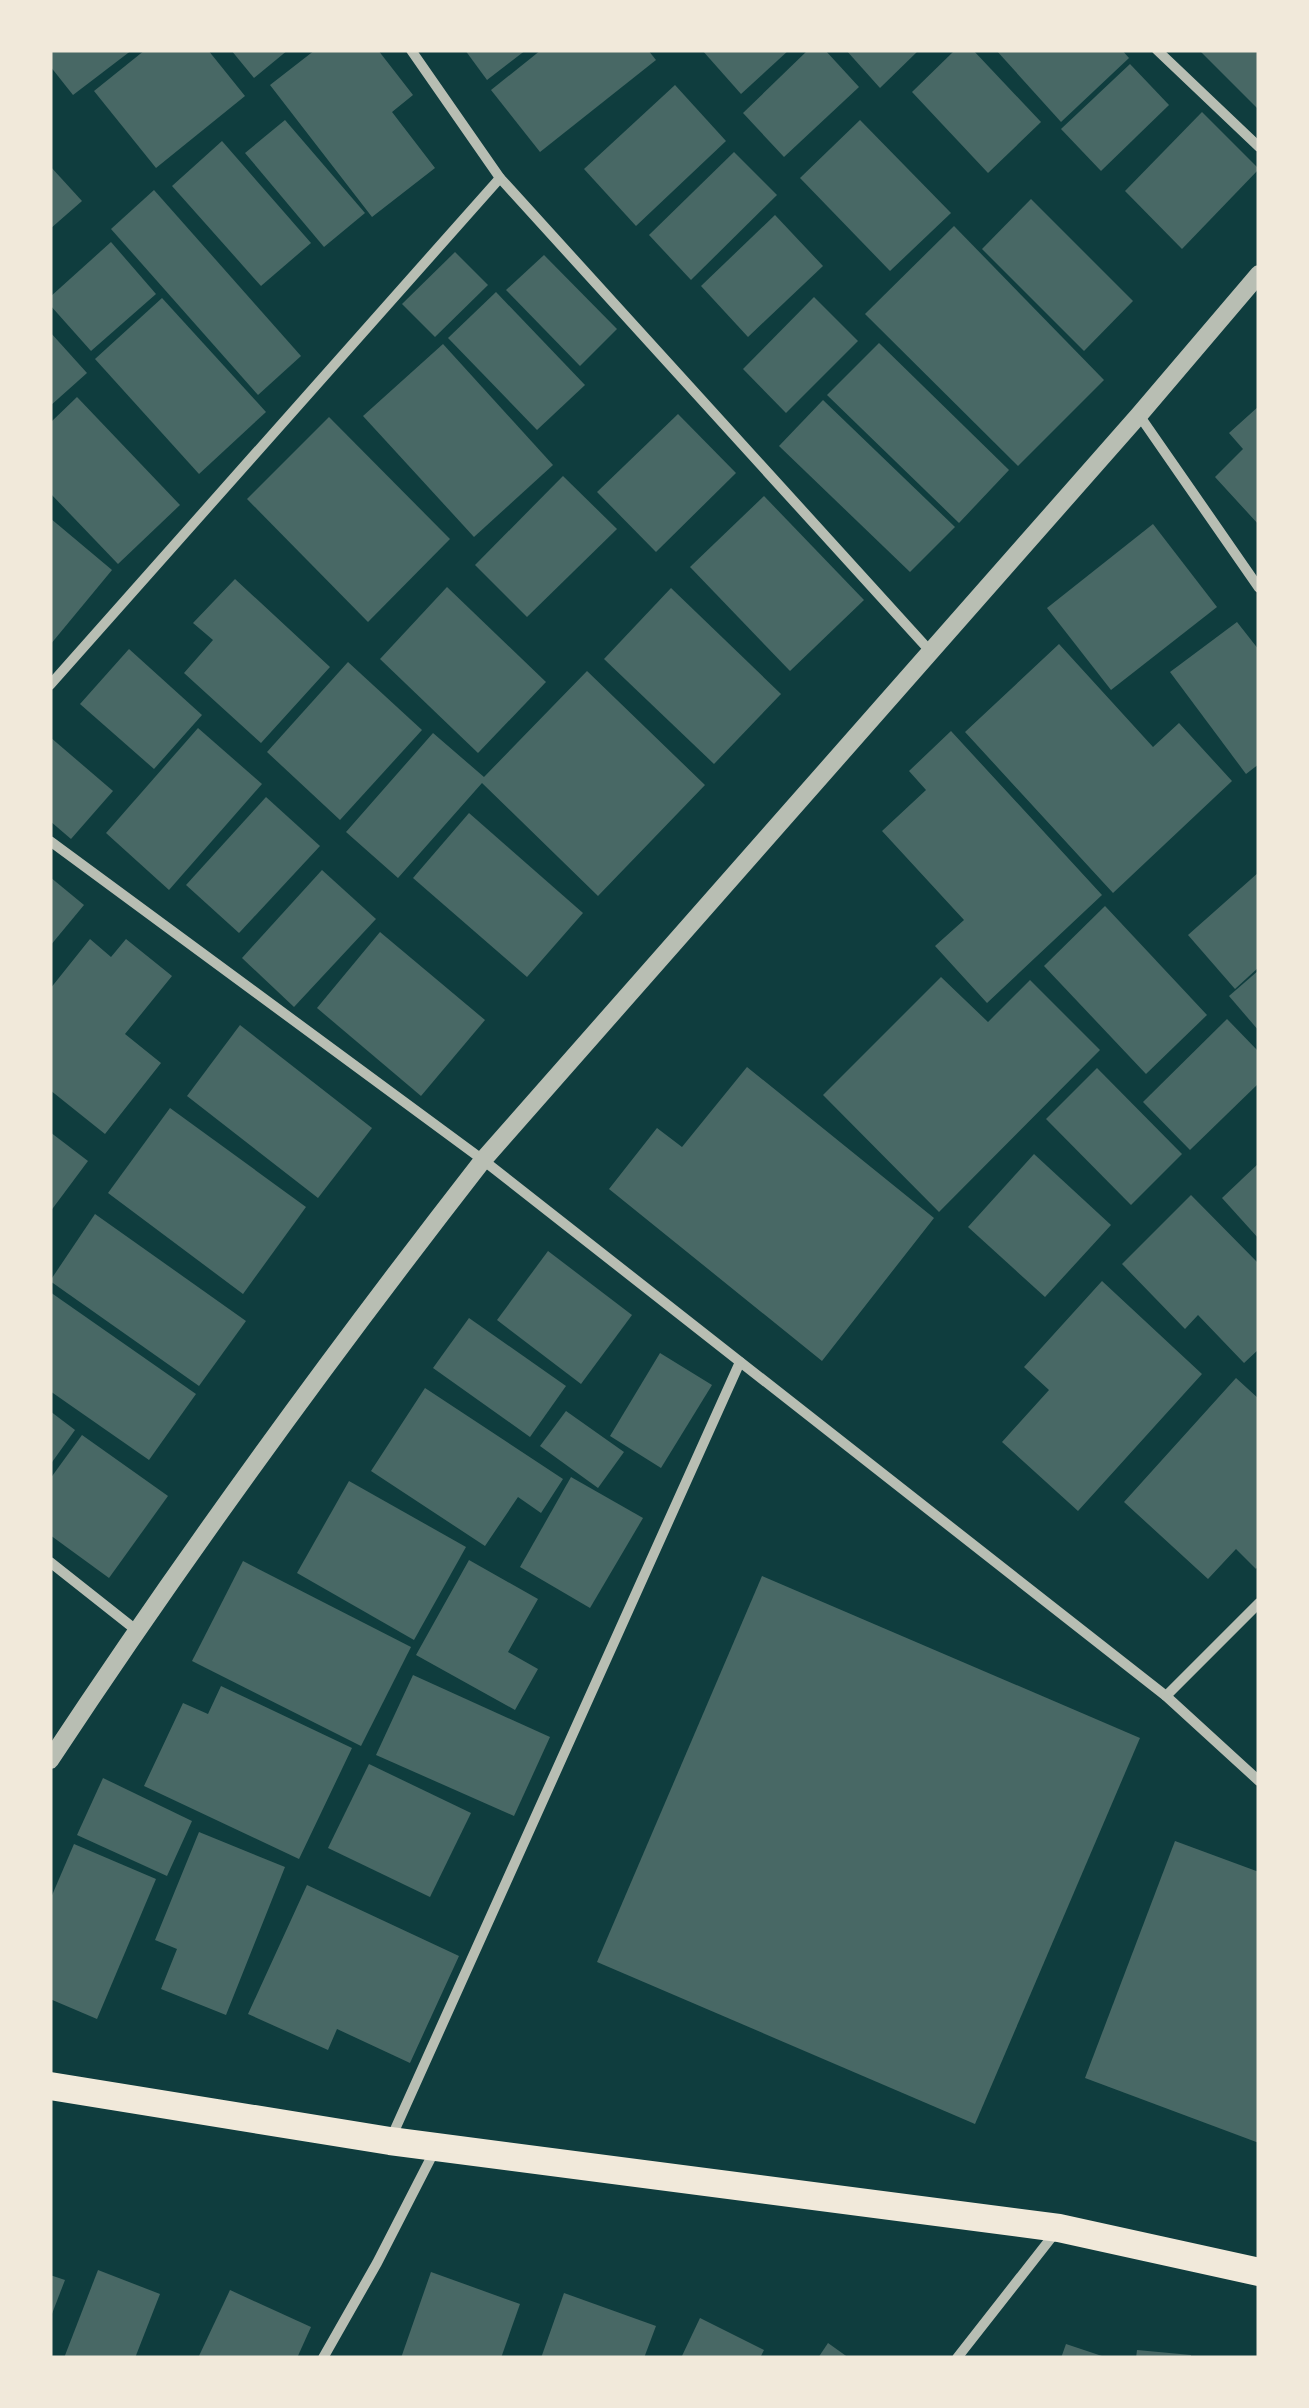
<svg xmlns="http://www.w3.org/2000/svg" width="1309" height="2408" font-family="'Space Grotesk',sans-serif">
  <style>
    .building { fill: #486865 }
    .lines { fill: none; stroke-linecap: round; stroke-linejoin: round }
    .minor { stroke: #b8beb3; stroke-width: 10 }
    .tertiary { stroke: #b8beb3; stroke-width: 18 }
    .trunk { stroke: #f1e9da; stroke-width: 28 }
  </style>
  <rect width="100%" height="100%" fill="#0f3d3e"/>
  <g class="building">
    <path d="M50,50H132L73,95L50,66Z"/>
    <path d="M145,50H208L245,96L156,168L94,91Z"/>
    <path d="M231,50H288L254,78Z"/>
    <path d="M315,50H378L413,95L392,112L435,168L372,217L270,85Z"/>
    <path d="M465,50H526L487,80Z"/>
    <path d="M541,50H648L656,60L540,152L491,90Z"/>
    <path d="M702,50H789L741,94Z"/>
    <path d="M808,50H825L859,87L784,157L743,113Z"/>
    <path d="M846,50H919L880,88Z"/>
    <path d="M955,50H973L1041,122L988,173L912,92Z"/>
    <path d="M996,50H1122L1129,58L1061,122Z"/>
    <path d="M1199,50H1259V110Z"/>
    <path d="M1130,64L1169,105L1101,171L1061,129Z"/>
    <path d="M675,85L726,141L636,226L584,169Z"/>
    <path d="M1202,112L1259,169L1182,249L1125,191Z"/>
    <path d="M285,120L365,213L324,247L245,153Z"/>
    <path d="M860,120L951,213L890,271L800,178Z"/>
    <path d="M222,141L311,243L261,286L172,186Z"/>
    <path d="M734,152L777,195L691,280L649,235Z"/>
    <path d="M50,166L82,201L50,229Z"/>
    <path d="M154,190L301,356L258,395L111,229Z"/>
    <path d="M1031,199L1133,301L1084,351L982,249Z"/>
    <path d="M775,215L823,266L748,337L701,286Z"/>
    <path d="M954,226L1104,380L1018,466L865,314Z"/>
    <path d="M111,242L156,294L91,351L50,305V297Z"/>
    <path d="M455,252L488,285L435,337L402,304Z"/>
    <path d="M544,255L617,329L580,366L506,290Z"/>
    <path d="M496,292L585,385L537,430L448,338Z"/>
    <path d="M814,297L858,341L786,413L743,369Z"/>
    <path d="M162,298L266,412L199,474L95,359Z"/>
    <path d="M50,332L87,373L50,406Z"/>
    <path d="M879,343L1009,470L959,523L827,395Z"/>
    <path d="M443,344L553,465L474,537L363,416Z"/>
    <path d="M77,397L180,505L118,564L50,493V423Z"/>
    <path d="M823,400L955,527L910,572L779,446Z"/>
    <path d="M1259,406V525L1215,477L1243,449L1229,433Z"/>
    <path d="M678,414L736,473L656,552L597,492Z"/>
    <path d="M329,417L450,539L368,622L247,499Z"/>
    <path d="M563,476L617,529L527,617L475,565Z"/>
    <path d="M764,496L864,600L790,671L690,567Z"/>
    <path d="M50,518L112,570L50,645Z"/>
    <path d="M1153,524L1217,607L1111,690L1047,608Z"/>
    <path d="M235,579L330,667L261,743L184,673L213,640L193,623Z"/>
    <path d="M447,587L546,682L478,753L380,659Z"/>
    <path d="M671,588L781,694L714,764L604,659Z"/>
    <path d="M1237,622L1259,650V764L1246,774L1170,672Z"/>
    <path d="M1059,644L1153,747L1179,723L1232,781L1113,893L965,732Z"/>
    <path d="M129,649L202,715L154,769L80,704Z"/>
    <path d="M348,662L422,730L340,820L267,752Z"/>
    <path d="M587,671L705,785L598,896L482,783L398,878L346,832L433,733L484,777Z"/>
    <path d="M198,728L262,784L169,890L106,833Z"/>
    <path d="M951,731L1102,895L987,1003L935,946L964,920L882,831L926,790L909,771Z"/>
    <path d="M50,737L113,791L71,839L50,821Z"/>
    <path d="M266,797L320,846L239,933L186,885Z"/>
    <path d="M469,813L583,913L527,977L413,878Z"/>
    <path d="M322,870L376,919L294,1007L242,958Z"/>
    <path d="M1259,872V967L1235,989L1188,935Z"/>
    <path d="M50,877L84,905L50,946Z"/>
    <path d="M1105,906L1207,1015L1146,1074L1044,966Z"/>
    <path d="M380,932L485,1020L421,1096L317,1008Z"/>
    <path d="M90,939L111,957L126,939L172,976L125,1034L161,1063L105,1134L50,1090V989Z"/>
    <path d="M1259,970V1031L1229,996Z"/>
    <path d="M941,977L988,1022L1030,980L1100,1050L939,1212L823,1095Z"/>
    <path d="M1227,1019L1259,1052V1083L1190,1150L1143,1102Z"/>
    <path d="M240,1025L372,1128L318,1198L187,1096Z"/>
    <path d="M747,1067L934,1218L822,1361L609,1189L657,1128L682,1147Z"/>
    <path d="M1097,1068L1182,1154L1131,1205L1046,1119Z"/>
    <path d="M170,1108L306,1207L243,1294L108,1193Z"/>
    <path d="M50,1132L88,1161L50,1212Z"/>
    <path d="M1034,1154L1111,1225L1045,1297L968,1227Z"/>
    <path d="M1259,1163V1239L1222,1198Z"/>
    <path d="M1191,1195L1259,1264V1349L1244,1363L1198,1315L1185,1329L1122,1264Z"/>
    <path d="M95,1214L246,1321L199,1386L50,1281Z"/>
    <path d="M548,1251L632,1315L581,1384L497,1320Z"/>
    <path d="M1102,1281L1202,1374L1078,1511L1002,1442L1049,1390L1024,1367Z"/>
    <path d="M50,1292L196,1394L149,1460L50,1391Z"/>
    <path d="M469,1318L566,1386L530,1437L433,1368Z"/>
    <path d="M660,1353L712,1385L661,1468L610,1436Z"/>
    <path d="M1236,1378L1259,1399V1565L1256,1569L1236,1549L1208,1579L1124,1502Z"/>
    <path d="M425,1388L563,1479L541,1513L518,1497L485,1546L371,1471Z"/>
    <path d="M50,1411L75,1430L50,1465Z"/>
    <path d="M566,1411L624,1452L598,1488L540,1446Z"/>
    <path d="M82,1435L168,1496L109,1578L50,1535V1479Z"/>
    <path d="M571,1477L643,1518L590,1608L520,1567Z"/>
    <path d="M349,1481L466,1547L414,1640L297,1573Z"/>
    <path d="M469,1560L538,1599L508,1652L538,1669L515,1710L416,1655Z"/>
    <path d="M243,1561L411,1647L361,1746L192,1661Z"/>
    <path d="M762,1576L1140,1738L975,2124L597,1962Z"/>
    <path d="M413,1675L550,1737L514,1816L376,1755Z"/>
    <path d="M221,1686L352,1748L299,1859L144,1786L183,1703L208,1714Z"/>
    <path d="M369,1764L471,1813L430,1897L328,1848Z"/>
    <path d="M103,1778L192,1821L167,1876L77,1835Z"/>
    <path d="M199,1832L285,1867L226,2015L161,1989L177,1949L155,1940Z"/>
    <path d="M1175,1841L1259,1872V2143L1085,2078Z"/>
    <path d="M74,1844L156,1879L97,2019L50,1999V1900Z"/>
    <path d="M307,1885L459,1956L410,2063L337,2029L328,2050L248,2014Z"/>
    <path d="M98,2270L160,2294L135,2358H64Z"/>
    <path d="M431,2272L520,2304L501,2358H401Z"/>
    <path d="M50,2275L65,2280L50,2319Z"/>
    <path d="M230,2290L311,2327L297,2358H198Z"/>
    <path d="M564,2293L656,2326L644,2358H541Z"/>
    <path d="M700,2318L764,2350L760,2358H681Z"/>
    <path d="M828,2343L849,2358H818Z"/>
    <path d="M1066,2344L1105,2357V2358H1061Z"/>
    <path d="M1137,2350L1191,2355V2358H1136Z"/>
  </g>
  <g class="lines">
    <g class="minor">
      <path d="M411,50L500,178L930,651"/>
      <path d="M1157,50L1259,147"/>
      <path d="M1139,415L1259,588"/>
      <path d="M50,685L500,178"/>
      <path d="M50,841L483,1160L1166,1696L1259,1781"/>
      <path d="M50,1562L136,1630"/>
      <path d="M1166,1696L1259,1603"/>
      <path d="M392,2136L740,1362"/>
      <path d="M323,2358L377,2263L436,2148"/>
      <path d="M957,2358L1055,2233"/>
    </g>
    <path class="tertiary" d="M50,1760C186,1554 332,1354 483,1160L1139,415L1259,274"/>
    <path class="trunk" d="M50,2086L390,2141L1059,2228L1259,2272"/>
  </g>
  <rect width="1309" height="2408" fill="none" stroke="#f1e9da" stroke-width="105"/>
</svg>
